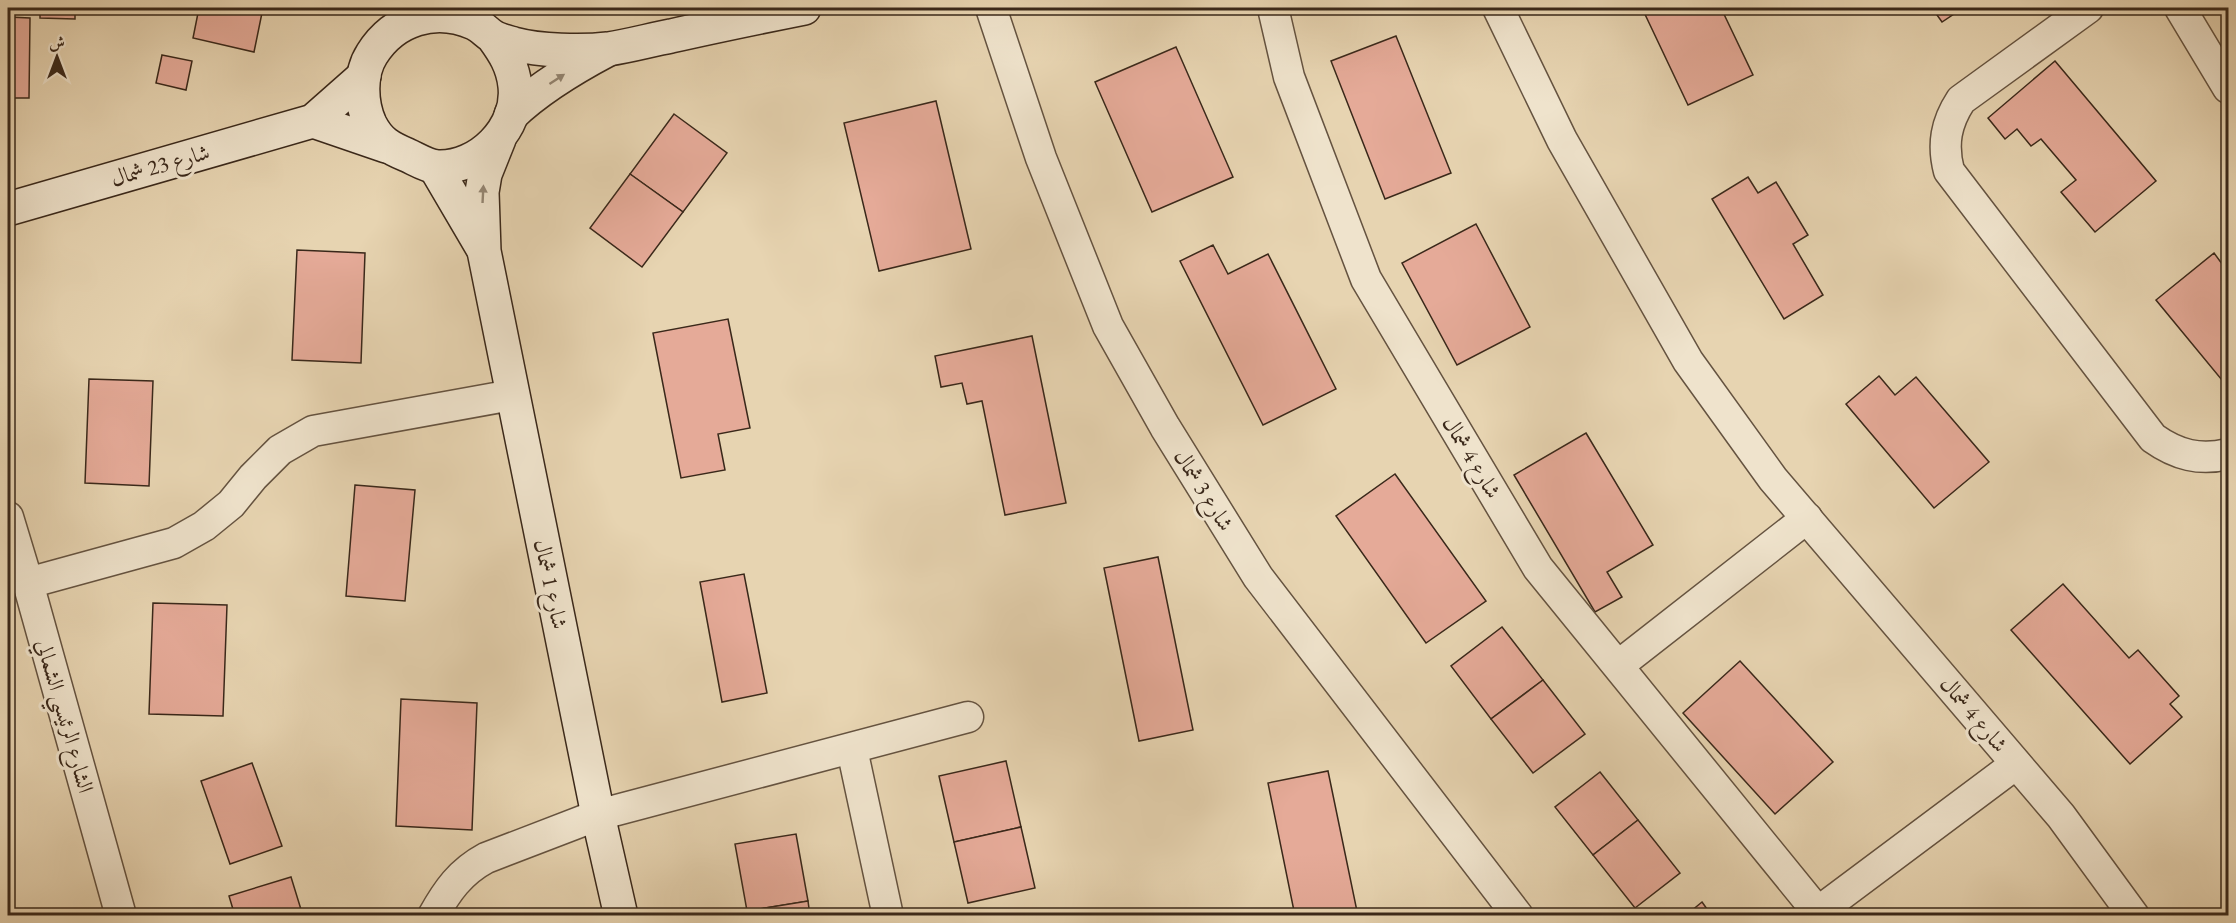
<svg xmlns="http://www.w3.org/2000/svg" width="2236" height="923" font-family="'EB Garamond',Amiri,serif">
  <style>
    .building { fill: #e5aa98; stroke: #3a281a; stroke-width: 1.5 }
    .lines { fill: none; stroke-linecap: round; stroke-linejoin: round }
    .street-casing { stroke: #655340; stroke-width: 33 }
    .secondary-casing { stroke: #3a281a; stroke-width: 36 }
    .street { stroke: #efe3cc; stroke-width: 30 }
    .secondary { stroke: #efe3cc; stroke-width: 33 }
    .oneway { fill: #948673 }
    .labels { text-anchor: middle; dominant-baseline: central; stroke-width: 6; stroke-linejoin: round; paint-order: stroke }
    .street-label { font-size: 22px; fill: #3a281a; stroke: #efe3cc }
  </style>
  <rect width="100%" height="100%" fill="#e7d4b1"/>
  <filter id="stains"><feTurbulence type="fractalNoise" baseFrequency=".00333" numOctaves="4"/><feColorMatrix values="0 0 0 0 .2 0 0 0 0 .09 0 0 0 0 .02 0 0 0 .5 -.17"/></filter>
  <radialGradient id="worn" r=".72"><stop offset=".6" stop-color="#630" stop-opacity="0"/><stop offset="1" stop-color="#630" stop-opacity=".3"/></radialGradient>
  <g class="building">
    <path d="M40,8H75V19L40,18Z"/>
    <path d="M199,8H263L254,52L193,38Z"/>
    <path d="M1642,8H1721L1753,75L1688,105Z"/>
    <path d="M1932,8H1963L1942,22Z"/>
    <path d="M8,17L30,18L29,98H8Z"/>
    <path d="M1396,36L1451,173L1385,199L1331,61Z"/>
    <path d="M1176,47L1233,177L1152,212L1095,82Z"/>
    <path d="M162,55L192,61L186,90L156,83Z"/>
    <path d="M2055,61L2156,181L2095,232L2061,192L2076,180L2041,139L2031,146L2017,129L2005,139L1988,118Z"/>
    <path d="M936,101L971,249L879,271L844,123Z"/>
    <path d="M674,114L727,153L683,212L630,174Z"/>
    <path d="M630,174L683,212L642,267L590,228Z"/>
    <path d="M1748,177L1758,193L1776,182L1808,235L1793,244L1823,295L1784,319L1712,199Z"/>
    <path d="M1476,224L1530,327L1457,365L1402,263Z"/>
    <path d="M1213,245L1228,274L1268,254L1336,389L1263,425L1180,261Z"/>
    <path d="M297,250L365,253L361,363L292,360Z"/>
    <path d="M2214,253L2228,272V383L2226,385L2156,300Z"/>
    <path d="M728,319L750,428L718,434L725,470L681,478L653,333Z"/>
    <path d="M1032,336L1066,503L1005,515L982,401L967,404L962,383L941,387L935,356Z"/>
    <path d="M1879,376L1895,395L1916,377L1989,462L1934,508L1846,404Z"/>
    <path d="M89,379L153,381L149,486L85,483Z"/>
    <path d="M1586,433L1653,545L1607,572L1622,597L1595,612L1514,475Z"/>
    <path d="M1395,474L1486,601L1426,643L1336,516Z"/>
    <path d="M355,485L415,490L405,601L346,596Z"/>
    <path d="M1158,557L1193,730L1139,741L1104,568Z"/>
    <path d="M744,574L767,693L722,702L700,582Z"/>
    <path d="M2063,584L2129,658L2138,650L2179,696L2170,704L2182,717L2130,764L2011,630Z"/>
    <path d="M153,603L227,605L223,716L149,714Z"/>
    <path d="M1502,627L1543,680L1491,719L1451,666Z"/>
    <path d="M1740,661L1833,762L1775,814L1683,713Z"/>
    <path d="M1543,680L1585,734L1533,773L1491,719Z"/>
    <path d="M401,699L477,703L472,830L396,826Z"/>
    <path d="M1006,761L1021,827L954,842L939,776Z"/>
    <path d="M252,763L282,846L230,864L201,781Z"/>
    <path d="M1328,771L1358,916H1295L1268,783Z"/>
    <path d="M1600,772L1638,820L1593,855L1555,807Z"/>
    <path d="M1638,820L1680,873L1635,908L1593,855Z"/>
    <path d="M1021,827L1035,888L968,903L954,842Z"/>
    <path d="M796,834L808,901L747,911L735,844Z"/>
    <path d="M291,877L303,916H235L229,896Z"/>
    <path d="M808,901L810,916H748L747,911Z"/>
    <path d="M1702,902L1712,916H1685Z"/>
  </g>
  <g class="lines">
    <g class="street-casing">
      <g id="street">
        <path d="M991,8L1041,158L1108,326L1165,427L1258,577L1518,916"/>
        <path d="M1273,8L1289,77L1366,279L1538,568L1821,916"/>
        <path d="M1498,8L1562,140L1688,361L1773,479L2061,816L2134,916"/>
        <path d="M2088,8L1961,100C1946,123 1942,144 1949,171L2153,438C2177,455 2200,461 2228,454"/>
        <path d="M2180,8L2228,88"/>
        <path d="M8,517L28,583L121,916"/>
        <path d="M28,583L174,543L204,526L231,504L253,477L280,450L313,431L512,395"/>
        <path d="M1619,665L1807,518"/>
        <path d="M852,749L888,916"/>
        <path d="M1818,912L2016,764"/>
        <path d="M433,916C447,891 460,872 486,858L598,815L968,717"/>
      </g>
    </g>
    <g class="secondary-casing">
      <g id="secondary">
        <path d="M493,37C504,52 513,66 515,86C520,128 479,169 437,167C427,166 416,159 407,155C390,148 379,142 370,124C361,104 359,74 372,54C394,19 435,6 474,23C481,26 486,32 492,36C498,40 507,42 514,44C540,51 582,52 608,49C629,46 650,40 671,36C715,26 759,17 804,8"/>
        <path d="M511,115C539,88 573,68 607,50"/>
        <path d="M313,121L386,146"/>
        <path d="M499,139L485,174L482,192L484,251L598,815L621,916"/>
        <path d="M435,167L482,247"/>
        <path d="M8,209L313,121L364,76"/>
      </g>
    </g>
    <use href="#street" class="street"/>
    <use href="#secondary" class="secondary"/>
  </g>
  <defs><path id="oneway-solid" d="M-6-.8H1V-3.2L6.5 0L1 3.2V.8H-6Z" transform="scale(1.5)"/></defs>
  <g class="oneway">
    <use href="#oneway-solid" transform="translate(557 79) rotate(-33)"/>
    <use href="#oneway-solid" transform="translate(483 194) rotate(-87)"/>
  </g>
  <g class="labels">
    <g class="street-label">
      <text transform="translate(160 165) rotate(-16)">شارع 23 شمال</text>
      <text transform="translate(1472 457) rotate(59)">شارع 4 شمال</text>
      <text transform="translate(1204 490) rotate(58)">شارع 3 شمال</text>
      <text transform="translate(551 584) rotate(78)">شارع 1 شمال</text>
      <text transform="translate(1974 714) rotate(50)">شارع 4 شمال</text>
      <text transform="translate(65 716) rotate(74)">الشارع الرئيسي الشمالي</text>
    </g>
  </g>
  <rect width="2236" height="923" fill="none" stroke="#e7d4b1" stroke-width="30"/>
  <rect x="9" y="9" width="2218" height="905" fill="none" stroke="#3a281a" stroke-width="3"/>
  <rect x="15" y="15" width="2206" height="893" fill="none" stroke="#3a281a" stroke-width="1.5"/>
  <g transform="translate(57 57)" stroke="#efe3cc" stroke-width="4.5" paint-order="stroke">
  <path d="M0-4.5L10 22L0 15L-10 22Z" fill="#3a281a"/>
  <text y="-9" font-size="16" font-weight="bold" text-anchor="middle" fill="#3a281a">ش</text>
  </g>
  <rect width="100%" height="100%" filter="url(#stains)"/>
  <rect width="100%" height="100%" fill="url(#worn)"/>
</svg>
